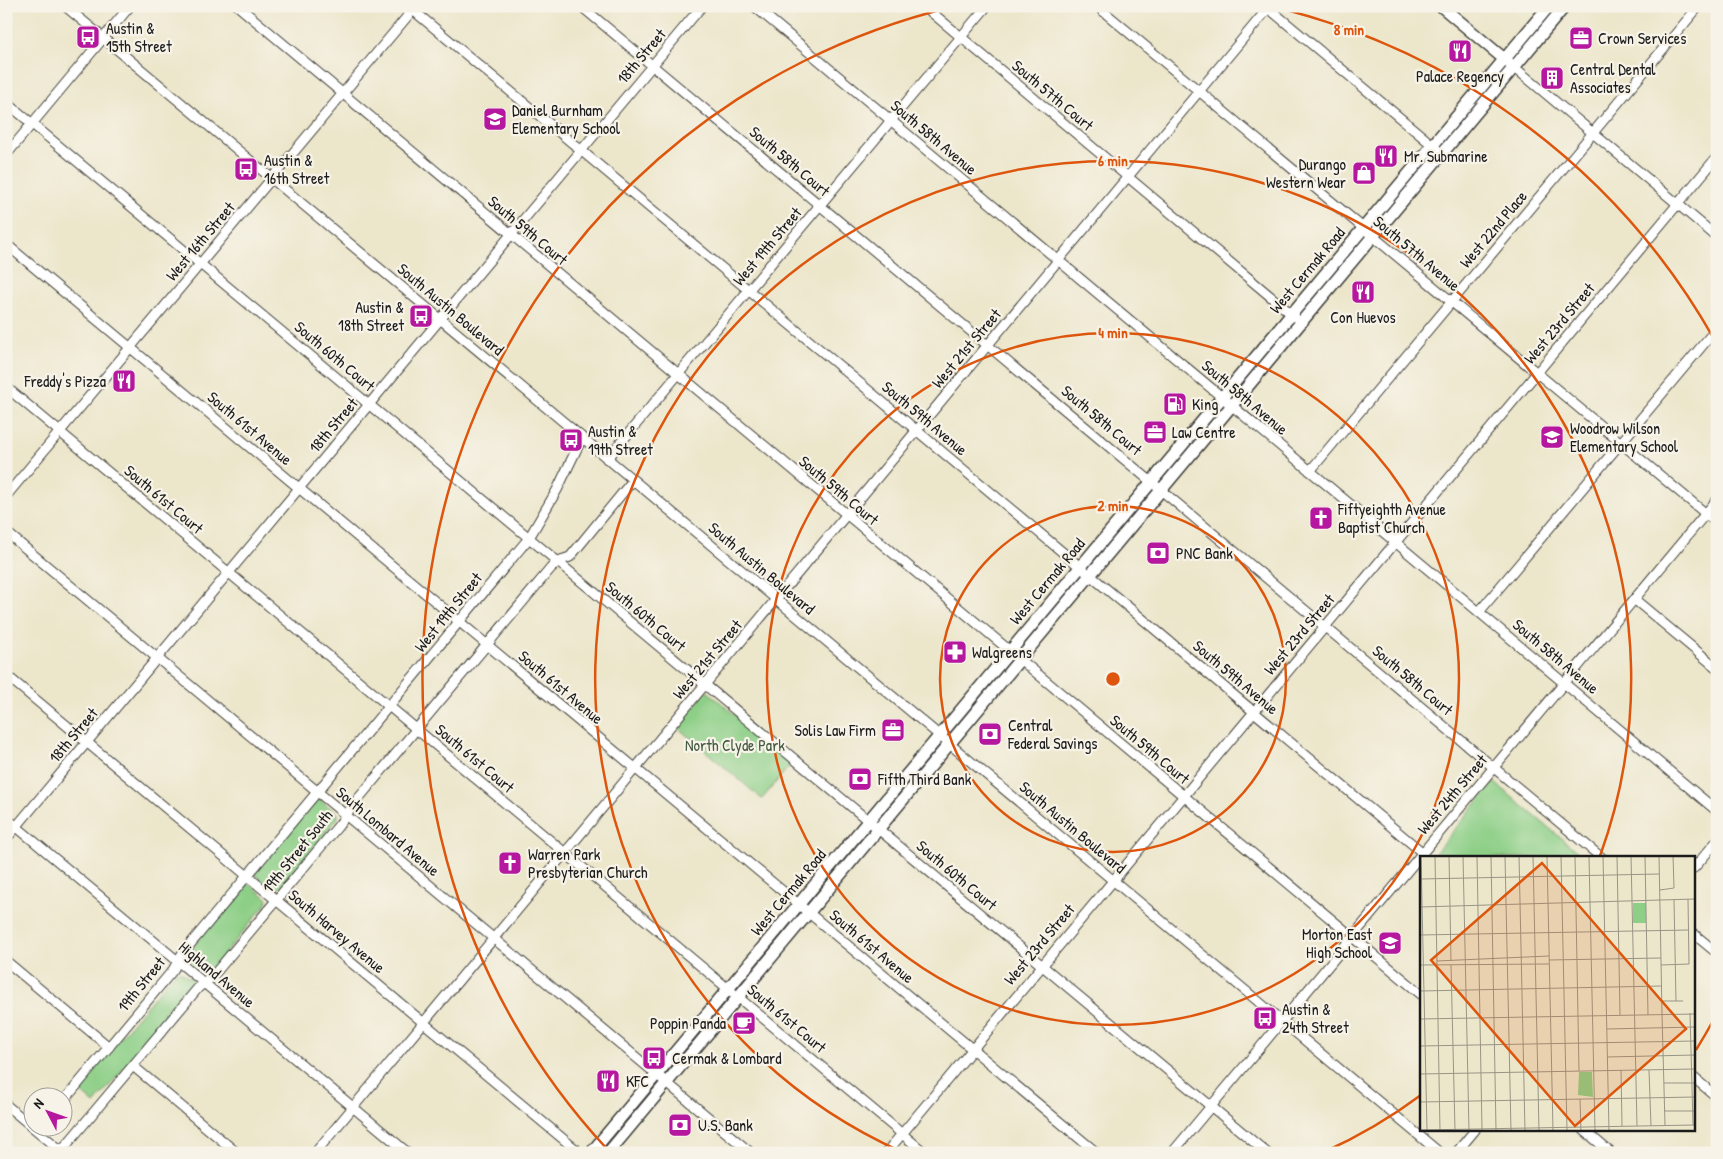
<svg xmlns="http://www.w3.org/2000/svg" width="1723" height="1159" font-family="'Patrick Hand',sans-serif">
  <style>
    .green { fill: #8dcf87; stroke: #547652 }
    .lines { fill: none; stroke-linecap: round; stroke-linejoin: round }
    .minor-casing { stroke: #3b3a36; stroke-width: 11 }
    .major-casing { stroke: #3b3a36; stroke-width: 14 }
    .minor { stroke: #fff; stroke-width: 9 }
    .major { stroke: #fff; stroke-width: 11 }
    .ring { fill: none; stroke: #de560d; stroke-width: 2.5 }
    .labels { text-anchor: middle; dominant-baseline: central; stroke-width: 4.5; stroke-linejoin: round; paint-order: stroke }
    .poi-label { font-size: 16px; fill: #1c1c1c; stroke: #f7f3e8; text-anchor: start }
    .street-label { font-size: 16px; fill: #1c1c1c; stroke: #f7f3e8 }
    .park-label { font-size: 16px; fill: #445b41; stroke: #f7f3e8 }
    .inset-road { fill: none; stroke: #999585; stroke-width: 1 }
    .view { fill: #de560d; fill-opacity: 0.15; stroke: #de560d; stroke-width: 2.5 }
    .inset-edge { fill: none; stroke: #1c1c1c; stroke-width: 2.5 }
    .centre { fill: #de560d; stroke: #f7f3e8; stroke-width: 2.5 }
    .ring-label { font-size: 15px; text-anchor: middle; font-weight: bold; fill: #de560d; stroke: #f7f3e8; stroke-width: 4.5; stroke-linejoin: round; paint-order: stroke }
  </style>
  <rect width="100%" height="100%" fill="#f7f3e8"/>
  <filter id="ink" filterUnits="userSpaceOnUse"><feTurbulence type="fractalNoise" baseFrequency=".02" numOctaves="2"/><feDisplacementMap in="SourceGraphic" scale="10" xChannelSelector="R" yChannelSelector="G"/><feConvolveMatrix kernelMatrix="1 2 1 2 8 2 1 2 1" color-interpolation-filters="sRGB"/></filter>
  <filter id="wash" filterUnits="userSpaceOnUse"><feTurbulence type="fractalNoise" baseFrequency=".0096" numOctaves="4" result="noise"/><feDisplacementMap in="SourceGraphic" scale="20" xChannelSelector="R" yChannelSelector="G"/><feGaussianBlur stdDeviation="1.12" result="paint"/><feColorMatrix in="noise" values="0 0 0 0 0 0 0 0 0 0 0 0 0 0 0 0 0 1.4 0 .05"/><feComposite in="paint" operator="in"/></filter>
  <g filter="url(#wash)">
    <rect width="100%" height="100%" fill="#ece6cb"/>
    <g class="green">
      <path d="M707,691L792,763L762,799L677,727Z"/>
      <path d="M1494,782L1585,858H1431Z"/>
      <path d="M319,799L338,814V818L279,889L274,890L255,875V871L315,800Z"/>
      <path d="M248,883L268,899L267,903L206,976H203L185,961V956L245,884Z"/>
      <path d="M180,971L193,980L194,985L94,1104L77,1089L175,972Z"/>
    </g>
  </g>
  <g filter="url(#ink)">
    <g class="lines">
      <g class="minor-casing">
        <g id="minor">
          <path d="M65,6L1440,1153"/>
          <path d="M238,6L1422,995"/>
          <path d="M408,6L1423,853"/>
          <path d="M581,6L1602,858"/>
          <path d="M754,6L1717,811"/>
          <path d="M924,6L1295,317"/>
          <path d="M1097,6L1717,523"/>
          <path d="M1266,6L1436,148"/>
          <path d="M1514,67L1717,237"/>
          <path d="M6,102L1267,1153"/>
          <path d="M6,155L130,6"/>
          <path d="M6,244L1097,1153"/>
          <path d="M6,387L925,1153"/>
          <path d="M607,459L987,6"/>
          <path d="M1310,471L1699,6"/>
          <path d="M6,496L416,6"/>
          <path d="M6,532L751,1153"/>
          <path d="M1634,599L1717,668"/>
          <path d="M1479,612L1717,328"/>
          <path d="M6,675L580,1153"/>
          <path d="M6,818L408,1153"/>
          <path d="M6,839L702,6"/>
          <path d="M1694,868L1717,841"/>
          <path d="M1694,934L1717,953"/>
          <path d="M6,961L109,1047"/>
          <path d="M133,1066L237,1153"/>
          <path d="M1694,1078L1717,1097"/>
          <path d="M62,1103L173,970L182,954L529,538L557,490L582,438"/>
          <path d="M6,1105L64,1153"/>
          <path d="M1584,1130L1611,1153"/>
          <path d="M57,1153L68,1143L198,988L212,977L339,825L353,805L551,568L558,561L570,557L633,480"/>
          <path d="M315,1153L1270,6"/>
          <path d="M886,1153L1717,157"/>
          <path d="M1172,1153L1717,500"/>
          <path d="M1456,1153L1475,1130"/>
        </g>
      </g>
      <g class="major-casing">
        <g id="major">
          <path d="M1441,6L1509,63"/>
          <path d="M591,1153L1549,6"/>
          <path d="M608,1153L1565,6"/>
        </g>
      </g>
      <use href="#minor" class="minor"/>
      <use href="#major" class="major"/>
    </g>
  </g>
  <g class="ring">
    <circle cx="1113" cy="679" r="173"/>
    <circle cx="1113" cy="679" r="346"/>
    <path d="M1421 1095A518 518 0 0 1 1324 1152M902 1152A518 518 0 1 1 1600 856"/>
    <path d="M1714 1019A691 691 0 0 1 1696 1050M608 1150A691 691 0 0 1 952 7M1274 7A691 691 0 0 1 1714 339"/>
  </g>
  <defs>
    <g id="bus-square" transform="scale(1.25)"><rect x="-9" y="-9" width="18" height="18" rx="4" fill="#b5179e" stroke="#f7f3e8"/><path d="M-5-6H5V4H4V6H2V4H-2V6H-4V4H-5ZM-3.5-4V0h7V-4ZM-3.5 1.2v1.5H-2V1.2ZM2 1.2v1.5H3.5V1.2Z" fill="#fff"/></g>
    <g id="office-square" transform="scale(1.25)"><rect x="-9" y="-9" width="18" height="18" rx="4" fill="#b5179e" stroke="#f7f3e8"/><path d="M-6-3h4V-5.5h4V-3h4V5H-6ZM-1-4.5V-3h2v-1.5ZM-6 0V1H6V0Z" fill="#fff"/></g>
    <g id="restaurant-square" transform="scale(1.25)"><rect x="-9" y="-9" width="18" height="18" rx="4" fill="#b5179e" stroke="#f7f3e8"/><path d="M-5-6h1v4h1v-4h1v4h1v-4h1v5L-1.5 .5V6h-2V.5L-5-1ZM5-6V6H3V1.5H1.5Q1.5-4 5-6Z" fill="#fff"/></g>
    <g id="building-square" transform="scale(1.25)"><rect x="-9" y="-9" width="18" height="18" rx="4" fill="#b5179e" stroke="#f7f3e8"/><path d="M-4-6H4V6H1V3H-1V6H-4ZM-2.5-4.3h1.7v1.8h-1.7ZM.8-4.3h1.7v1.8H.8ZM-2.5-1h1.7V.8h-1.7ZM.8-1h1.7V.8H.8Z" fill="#fff"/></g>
    <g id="school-square" transform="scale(1.25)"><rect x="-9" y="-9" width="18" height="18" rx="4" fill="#b5179e" stroke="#f7f3e8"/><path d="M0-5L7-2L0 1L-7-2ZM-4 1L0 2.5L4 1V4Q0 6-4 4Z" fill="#fff"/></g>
    <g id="shop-square" transform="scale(1.25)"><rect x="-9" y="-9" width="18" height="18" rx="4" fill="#b5179e" stroke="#f7f3e8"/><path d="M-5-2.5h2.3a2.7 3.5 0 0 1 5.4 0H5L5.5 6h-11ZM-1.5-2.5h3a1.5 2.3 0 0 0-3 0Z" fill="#fff"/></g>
    <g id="fuel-square" transform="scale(1.25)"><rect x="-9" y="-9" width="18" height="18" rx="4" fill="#b5179e" stroke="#f7f3e8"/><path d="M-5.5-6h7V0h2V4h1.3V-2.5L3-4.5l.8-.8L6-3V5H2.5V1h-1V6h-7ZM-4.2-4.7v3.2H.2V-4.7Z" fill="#fff"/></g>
    <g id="church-square" transform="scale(1.25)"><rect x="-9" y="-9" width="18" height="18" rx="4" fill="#b5179e" stroke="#f7f3e8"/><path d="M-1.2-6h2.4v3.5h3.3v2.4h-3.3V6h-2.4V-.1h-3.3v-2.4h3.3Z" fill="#fff"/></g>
    <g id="bank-square" transform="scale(1.25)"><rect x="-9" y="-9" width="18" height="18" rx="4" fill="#b5179e" stroke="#f7f3e8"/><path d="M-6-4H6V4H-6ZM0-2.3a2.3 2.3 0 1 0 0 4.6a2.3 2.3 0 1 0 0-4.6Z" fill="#fff"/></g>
    <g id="pharmacy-square" transform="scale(1.25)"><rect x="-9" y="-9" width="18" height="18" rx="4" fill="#b5179e" stroke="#f7f3e8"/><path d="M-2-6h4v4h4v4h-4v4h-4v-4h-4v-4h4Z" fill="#fff"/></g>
    <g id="cafe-square" transform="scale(1.25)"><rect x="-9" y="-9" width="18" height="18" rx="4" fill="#b5179e" stroke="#f7f3e8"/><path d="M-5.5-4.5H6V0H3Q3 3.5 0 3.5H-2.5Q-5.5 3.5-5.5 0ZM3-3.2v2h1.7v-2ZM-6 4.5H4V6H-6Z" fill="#fff"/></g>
  </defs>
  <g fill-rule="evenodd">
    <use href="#bus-square" x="88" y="37"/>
    <use href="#office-square" x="1581" y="38"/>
    <use href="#restaurant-square" x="1460" y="51"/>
    <use href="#building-square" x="1552" y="78"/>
    <use href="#school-square" x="495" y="119"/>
    <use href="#restaurant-square" x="1386" y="156"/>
    <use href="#bus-square" x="246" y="169"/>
    <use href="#shop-square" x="1364" y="173"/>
    <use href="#restaurant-square" x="1363" y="292"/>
    <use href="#bus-square" x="421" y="316"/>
    <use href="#restaurant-square" x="124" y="381"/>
    <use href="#fuel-square" x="1175" y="404"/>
    <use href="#office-square" x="1155" y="432"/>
    <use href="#school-square" x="1552" y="437"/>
    <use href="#bus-square" x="571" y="440"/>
    <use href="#church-square" x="1321" y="518"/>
    <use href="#bank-square" x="1158" y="553"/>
    <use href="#pharmacy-square" x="955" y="652"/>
    <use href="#office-square" x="893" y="730"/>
    <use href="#bank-square" x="990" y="734"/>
    <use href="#bank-square" x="860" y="779"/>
    <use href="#church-square" x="510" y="863"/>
    <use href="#school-square" x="1390" y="943"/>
    <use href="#bus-square" x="1265" y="1018"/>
    <use href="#cafe-square" x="744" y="1023"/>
    <use href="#bus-square" x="654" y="1058"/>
    <use href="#restaurant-square" x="608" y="1081"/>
    <use href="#bank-square" x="680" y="1125"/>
  </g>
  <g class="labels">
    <g class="poi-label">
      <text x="106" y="28">Austin &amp;<tspan x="106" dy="18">15th Street</tspan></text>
      <text x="1598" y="38">Crown Services</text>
      <text x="1570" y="69">Central Dental<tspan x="1570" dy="18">Associates</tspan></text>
      <text x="1460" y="76" text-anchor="middle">Palace Regency</text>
      <text x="512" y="110">Daniel Burnham<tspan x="512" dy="18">Elementary School</tspan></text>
      <text x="1404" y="156">Mr. Submarine</text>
      <text x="264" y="160">Austin &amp;<tspan x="264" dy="18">16th Street</tspan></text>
      <text x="1346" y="164" text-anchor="end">Durango<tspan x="1346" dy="18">Western Wear</tspan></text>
      <text x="404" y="307" text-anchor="end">Austin &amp;<tspan x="404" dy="18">18th Street</tspan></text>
      <text x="1363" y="317" text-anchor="middle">Con Huevos</text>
      <text x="106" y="381" text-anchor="end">Freddy's Pizza</text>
      <text x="1192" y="404">King</text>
      <text x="1570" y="428">Woodrow Wilson<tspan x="1570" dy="18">Elementary School</tspan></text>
      <text x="588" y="431">Austin &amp;<tspan x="588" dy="18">19th Street</tspan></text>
      <text x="1172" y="432">Law Centre</text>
      <text x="1338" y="509">Fiftyeighth Avenue<tspan x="1338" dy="18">Baptist Church</tspan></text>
      <text x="1176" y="553">PNC Bank</text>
      <text x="972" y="652">Walgreens</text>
      <text x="1008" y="725">Central<tspan x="1008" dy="18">Federal Savings</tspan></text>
      <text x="876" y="730" text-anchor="end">Solis Law Firm</text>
      <text x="878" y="779">Fifth Third Bank</text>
      <text x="528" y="854">Warren Park<tspan x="528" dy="18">Presbyterian Church</tspan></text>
      <text x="1372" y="934" text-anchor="end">Morton East<tspan x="1372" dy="18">High School</tspan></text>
      <text x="1282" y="1009">Austin &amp;<tspan x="1282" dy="18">24th Street</tspan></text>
      <text x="726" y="1023" text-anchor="end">Poppin Panda</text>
      <text x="672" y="1058">Cermak &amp; Lombard</text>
      <text x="626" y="1081">KFC</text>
      <text x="698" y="1125">U.S. Bank</text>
    </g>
    <g class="street-label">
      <text transform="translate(641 56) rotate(-50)">18th Street</text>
      <text transform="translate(1053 95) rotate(40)">South 57th Court</text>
      <text transform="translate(934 137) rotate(40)">South 58th Avenue</text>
      <text transform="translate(790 161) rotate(40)">South 58th Court</text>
      <text transform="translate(1493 229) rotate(-50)">West 22nd Place</text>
      <text transform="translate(528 230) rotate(40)">South 59th Court</text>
      <text transform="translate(200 241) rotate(-50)">West 16th Street</text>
      <text transform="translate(767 246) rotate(-50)">West 19th Street</text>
      <text transform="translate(1417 253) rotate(40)">South 57th Avenue</text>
      <text transform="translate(1307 270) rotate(-50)">West Cermak Road</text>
      <text transform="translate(451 309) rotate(40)">South Austin Boulevard</text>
      <text transform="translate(1559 323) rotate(-50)">West 23rd Street</text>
      <text transform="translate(966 348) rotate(-50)">West 21st Street</text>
      <text transform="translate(335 356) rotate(40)">South 60th Court</text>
      <text transform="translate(1245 397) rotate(40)">South 58th Avenue</text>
      <text transform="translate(925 418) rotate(40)">South 59th Avenue</text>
      <text transform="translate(1102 420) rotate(40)">South 58th Court</text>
      <text transform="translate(333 425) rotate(-50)">18th Street</text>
      <text transform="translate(250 428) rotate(40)">South 61st Avenue</text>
      <text transform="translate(839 490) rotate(40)">South 59th Court</text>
      <text transform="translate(164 499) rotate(40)">South 61st Court</text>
      <text transform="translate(762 568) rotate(40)">South Austin Boulevard</text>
      <text transform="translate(1047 581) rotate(-50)">West Cermak Road</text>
      <text transform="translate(448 612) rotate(-51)">West 19th Street</text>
      <text transform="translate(646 616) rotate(40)">South 60th Court</text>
      <text transform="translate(1299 634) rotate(-50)">West 23rd Street</text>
      <text transform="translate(1556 656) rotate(40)">South 58th Avenue</text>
      <text transform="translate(707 659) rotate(-50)">West 21st Street</text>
      <text transform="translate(1236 677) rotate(40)">South 59th Avenue</text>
      <text transform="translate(1413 680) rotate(40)">South 58th Court</text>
      <text transform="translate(561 687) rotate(40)">South 61st Avenue</text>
      <text transform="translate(73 735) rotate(-50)">18th Street</text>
      <text transform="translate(1150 749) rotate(40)">South 59th Court</text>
      <text transform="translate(475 758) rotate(40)">South 61st Court</text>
      <text transform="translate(1452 794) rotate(-50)">West 24th Street</text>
      <text transform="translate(1073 827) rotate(40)">South Austin Boulevard</text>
      <text transform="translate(388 831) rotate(40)">South Lombard Avenue</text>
      <text transform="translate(297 851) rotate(-51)">19th Street South</text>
      <text transform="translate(957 875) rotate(40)">South 60th Court</text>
      <text transform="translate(788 892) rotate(-50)">West Cermak Road</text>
      <text transform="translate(337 931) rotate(40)">South Harvey Avenue</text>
      <text transform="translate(1039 944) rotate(-50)">West 23rd Street</text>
      <text transform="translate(872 946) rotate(40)">South 61st Avenue</text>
      <text transform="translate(217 974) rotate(40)">Highland Avenue</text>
      <text transform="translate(141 984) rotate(-51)">19th Street</text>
      <text transform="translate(787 1018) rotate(40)">South 61st Court</text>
    </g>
    <g class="park-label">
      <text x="735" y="745">North Clyde Park</text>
    </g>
  </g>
  <g transform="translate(1420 856)">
    <rect width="275" height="275" fill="#ece6cb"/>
    <path d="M213,47H226V67H213ZM159,216H172L173,241L158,239Z" fill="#8dcf87"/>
    <path class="inset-road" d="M1,0L7,274M15,0L20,275M29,0L31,105M43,0L49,275M57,0L62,274M71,0L76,274M85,0L91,275M99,0L105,275M113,0L119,275M127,0L133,275M141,0L147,275M155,0L159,215M169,0L175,275M183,0L189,275M197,0L200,159M211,0L217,270M225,0L228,159M239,0L242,158M1,23L239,18M240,34L254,32L253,0M254,44L256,145M0,51L275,43M0,79L269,74M129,104L241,102M17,105L129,100M0,109L129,108M31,109L35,274M241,109L269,108L268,43M0,135L241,130M242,145H263M270,157L273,269M242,158L245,269M0,163L275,158M187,173L275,171M0,190L275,185M187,201L275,199M201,214L202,270M229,214L231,270M0,218L275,213M244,227H275M160,243L161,275M0,246L275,241M244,255H275M0,274L275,269"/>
    <path class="view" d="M122,7L266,173L155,270L11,104Z"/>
    <rect width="275" height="275" class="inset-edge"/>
  </g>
  <circle cx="1113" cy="679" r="8" class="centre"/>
  <g class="ring-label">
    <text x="1349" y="35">8 min</text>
    <text x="1113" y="166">6 min</text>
    <text x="1113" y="338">4 min</text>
    <text x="1113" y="511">2 min</text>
  </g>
  <rect width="1723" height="1159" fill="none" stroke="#f7f3e8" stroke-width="25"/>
  <g transform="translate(48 1112) rotate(311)"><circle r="24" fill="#f7f3e8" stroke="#9f9d96"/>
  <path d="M0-4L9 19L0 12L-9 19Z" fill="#b5179e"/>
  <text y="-8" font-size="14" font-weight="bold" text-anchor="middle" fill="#1c1c1c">N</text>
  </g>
</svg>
